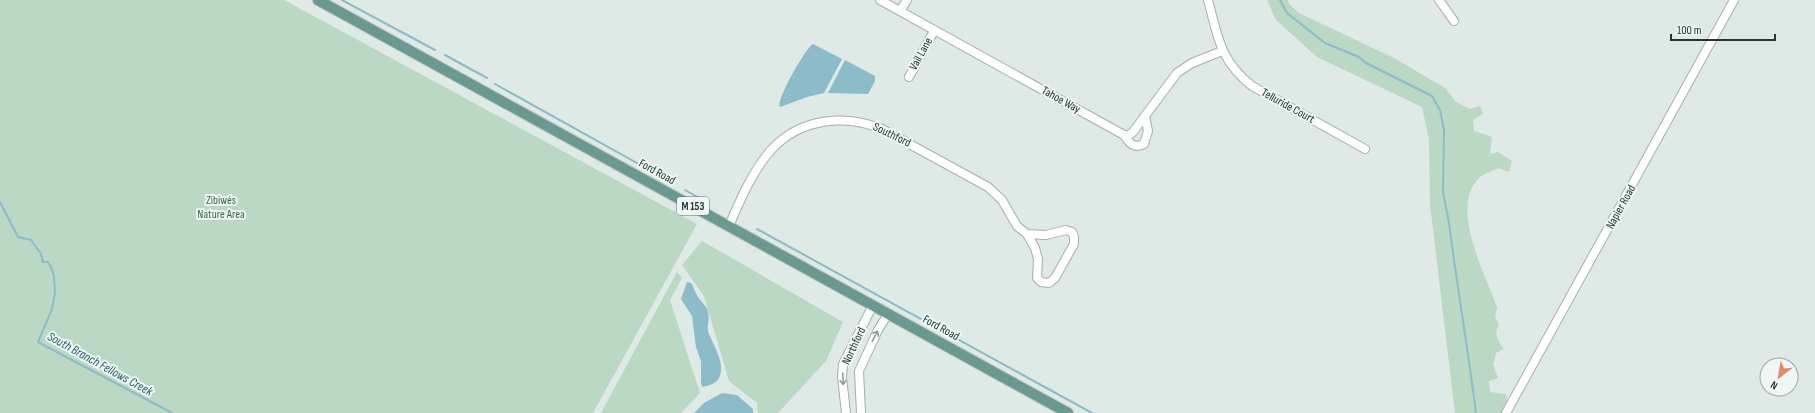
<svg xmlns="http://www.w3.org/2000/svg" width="1815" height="413" font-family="'Sofia Sans Condensed',sans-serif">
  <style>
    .green { fill: #bad8c4 }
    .water { fill: #8cbbc9 }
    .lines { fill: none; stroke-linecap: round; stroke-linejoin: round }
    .stream { stroke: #8cbbc9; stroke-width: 2 }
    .minor-casing { stroke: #a3b0ac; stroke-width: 10 }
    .major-casing { stroke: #bdc3c2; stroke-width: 12 }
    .minor { stroke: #fff; stroke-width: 8 }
    .major { stroke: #689a90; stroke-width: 10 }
    .oneway { stroke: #909b98 }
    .labels { text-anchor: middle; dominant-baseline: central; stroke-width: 4; stroke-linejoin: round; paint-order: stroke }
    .shield { fill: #eff6f3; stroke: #60706c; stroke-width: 1 }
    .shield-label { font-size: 11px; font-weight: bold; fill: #223732 }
    .street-label { font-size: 12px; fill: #223732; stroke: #eff6f3 }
    .park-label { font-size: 12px; fill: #30694a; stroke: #eff6f3 }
    .water-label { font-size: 13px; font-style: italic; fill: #235b6c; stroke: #eff6f3 }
  </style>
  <rect width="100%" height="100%" fill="#dfe9e5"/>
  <g class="green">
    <path d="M0,0H284L697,224L593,413H0Z"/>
    <path d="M1267,0H1288L1289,4L1299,13L1396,59L1445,88L1456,102L1470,109L1480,106L1483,114L1473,120L1474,131L1492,137L1490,154L1498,152L1512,161L1509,172L1498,168C1493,171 1483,174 1479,178C1449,207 1485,274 1497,307L1495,318L1499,325C1493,334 1498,341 1504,349L1496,353L1493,365L1498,378L1489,381L1490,392L1506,394L1507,400L1501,413H1455L1430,204L1429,139L1422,107L1317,57L1276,20Z"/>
    <path d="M702,241L843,322L826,361L778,413H758L757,403L729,381L704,296L682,265Z"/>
    <path d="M677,272L682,278L670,300L700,393L681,413H601Z"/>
  </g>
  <g class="water">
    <path d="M813,44L842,59L824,93L807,97L780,107C776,100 805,49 813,44Z"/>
    <path d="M845,60L875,76V81L868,94L828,93Z"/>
    <path d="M687,282L691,283C694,288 695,292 698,297C701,302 707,306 708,312C710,318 707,325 708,331C712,344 729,367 717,381C714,384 707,386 703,387L701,384V361L696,347L692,316L681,299Z"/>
    <path d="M722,393L737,395L753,409V413H694L704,403Z"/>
  </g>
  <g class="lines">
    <g class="stream">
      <path d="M342,0L435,50"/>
      <path d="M1280,0L1287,13L1325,43L1359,57L1366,63L1432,96L1440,110L1444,130L1443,192L1449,223C1457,286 1468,349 1476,413"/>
      <path d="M445,55L487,78"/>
      <path d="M495,84L671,182"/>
      <path d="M685,190L708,203"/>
      <path d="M0,202L18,237L31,240L41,254L43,262H48L51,267L54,276L55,293L52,309L38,342L172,413"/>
      <path d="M757,229L1092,413"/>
    </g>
    <g class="minor-casing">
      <g id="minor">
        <path d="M880,0L1124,135H1129L1133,132L1177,73L1192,63L1222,51"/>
        <path d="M1208,0C1218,37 1220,61 1252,86L1365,149"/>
        <path d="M1439,0L1454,21"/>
        <path d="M900,11L907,0"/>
        <path d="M909,77L934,31"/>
        <path d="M1124,135C1129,143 1134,149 1144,144L1148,131L1145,116"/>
        <path d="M729,226C740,200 753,170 772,149C801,118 845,114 882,129L988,187L1002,200L1017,226L1027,234L1035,248L1038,259L1037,278L1041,282L1049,283L1055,278L1074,244V237L1072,232L1066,230L1046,235L1027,234"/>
        <path d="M846,413L842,377L843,364L873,305"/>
        <path d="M861,413L859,371L878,330L888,314"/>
        <path d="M1506,413L1734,0"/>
      </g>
    </g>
    <g class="major-casing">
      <path id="major" d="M318,0L1068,413"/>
    </g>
    <use href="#minor" class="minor"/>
    <use href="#major" class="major"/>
  </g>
  <defs><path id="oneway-shaft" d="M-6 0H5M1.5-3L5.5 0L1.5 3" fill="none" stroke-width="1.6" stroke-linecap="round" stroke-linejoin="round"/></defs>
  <g class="oneway">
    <use href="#oneway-shaft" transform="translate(875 336) rotate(-63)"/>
    <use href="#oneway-shaft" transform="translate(843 379) rotate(88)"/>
  </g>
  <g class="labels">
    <rect class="shield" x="677" y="197" width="32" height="18" rx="3"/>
    <g class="shield-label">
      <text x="693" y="206">M 153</text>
    </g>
    <g class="street-label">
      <text transform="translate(921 54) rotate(-61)">Vail Lane</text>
      <text transform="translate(1061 100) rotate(29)">Tahoe Way</text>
      <text transform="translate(1288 106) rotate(29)">Telluride Court</text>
      <text transform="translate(892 135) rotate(26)">Southford</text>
      <text transform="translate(657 172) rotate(29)">Ford Road</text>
      <text transform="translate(1621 207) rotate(-61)">Napier Road</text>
      <text transform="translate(941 328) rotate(29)">Ford Road</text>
      <text transform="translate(854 346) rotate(-65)">Northford</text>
    </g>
    <g class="park-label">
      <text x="221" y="200">Zibiwés<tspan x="221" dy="14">Nature Area</tspan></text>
    </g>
    <g class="water-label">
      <text transform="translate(100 364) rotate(29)">South Branch Fellows Creek</text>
    </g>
  </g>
  <g transform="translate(1779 377) rotate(211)"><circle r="19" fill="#eff6f3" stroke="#9daaa6"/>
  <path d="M0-3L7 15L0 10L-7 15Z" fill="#e38a62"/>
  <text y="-6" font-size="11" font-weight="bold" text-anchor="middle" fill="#223732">N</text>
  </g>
  <path d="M1671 34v6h104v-6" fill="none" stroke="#223732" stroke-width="2"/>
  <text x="1677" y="34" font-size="12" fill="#223732" stroke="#eff6f3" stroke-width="3" paint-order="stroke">100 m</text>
</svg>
